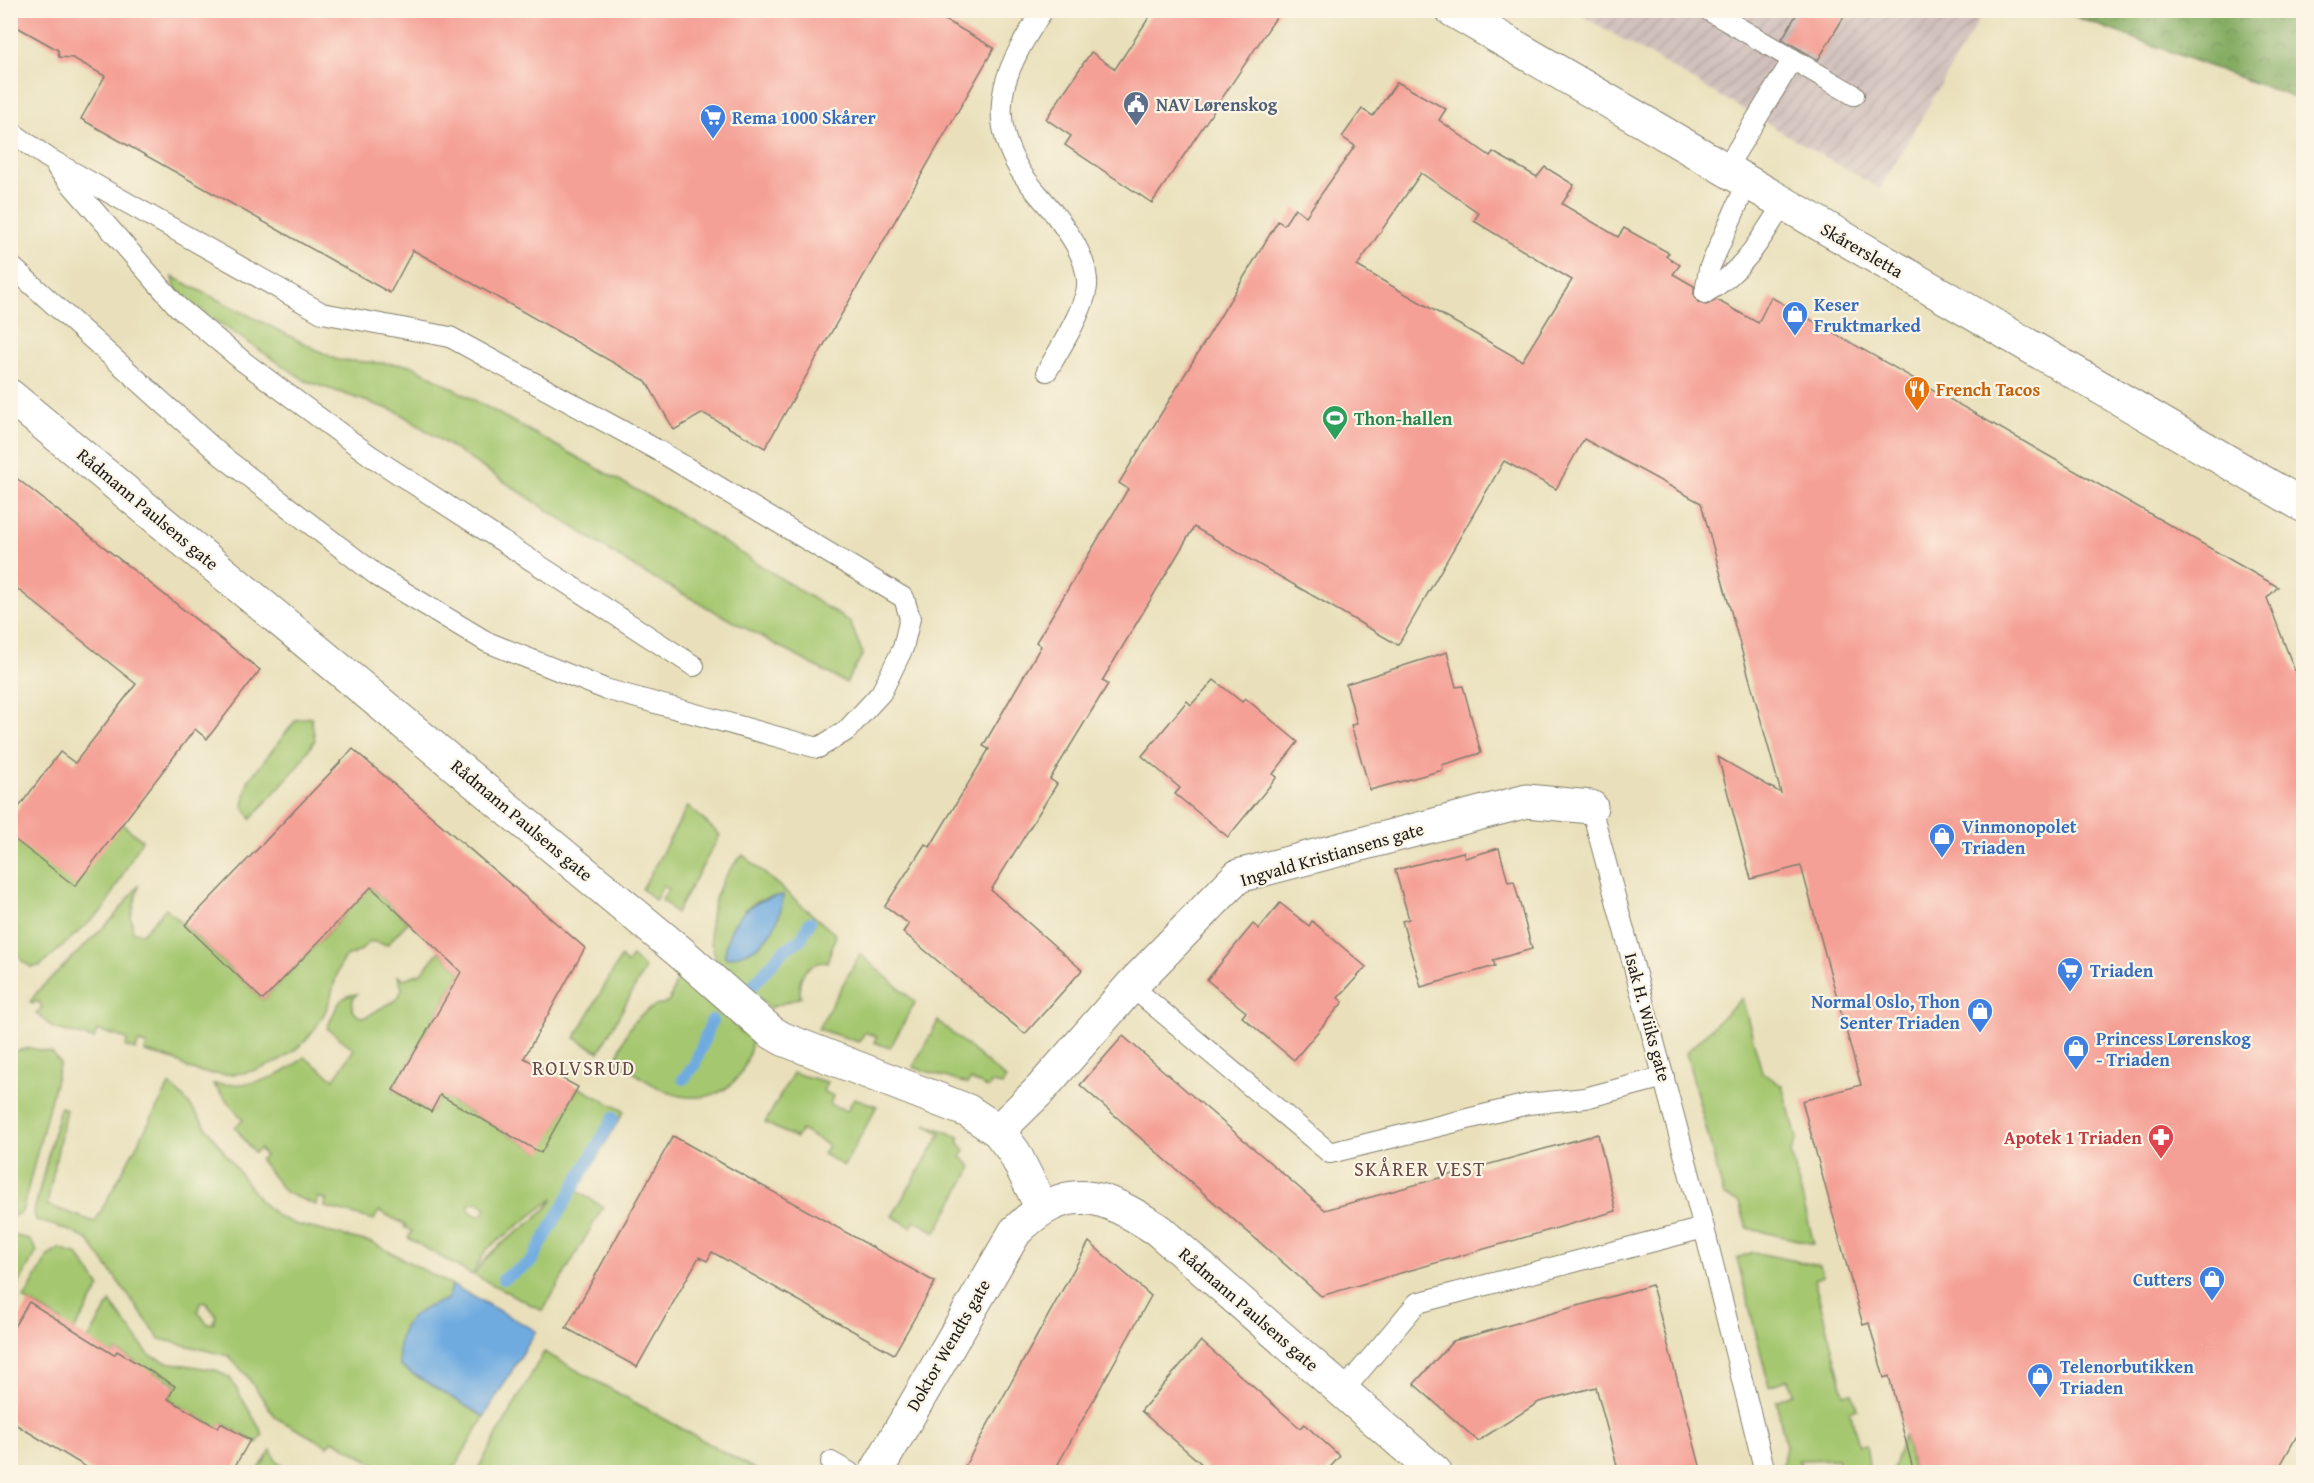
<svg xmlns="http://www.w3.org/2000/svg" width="2314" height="1483" font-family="'Gentium Book Plus',serif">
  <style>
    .industrial { fill: url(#industrial-furrows) }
    .green { fill: #a5c770; stroke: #607246; stroke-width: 1.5; fill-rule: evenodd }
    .forest { fill: url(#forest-crowns); stroke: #50643f; stroke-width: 1.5 }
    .water { fill: #6fabe0; stroke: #46647e; stroke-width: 1.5 }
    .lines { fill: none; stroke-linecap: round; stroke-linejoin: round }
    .stream { stroke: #6fabe0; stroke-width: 12 }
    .building { fill: #f5a096; fill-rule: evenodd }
    .service-casing { stroke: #827e6c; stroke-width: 22 }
    .minor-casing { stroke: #827e6c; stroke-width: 35 }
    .tertiary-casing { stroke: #827e6c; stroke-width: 35 }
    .service { stroke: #fff; stroke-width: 20 }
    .minor { stroke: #fff; stroke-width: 33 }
    .tertiary { stroke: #fff; stroke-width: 33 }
    .labels { text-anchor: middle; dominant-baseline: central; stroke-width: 4.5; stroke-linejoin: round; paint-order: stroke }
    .service-label { font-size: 18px; font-weight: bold; fill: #4e5e75; stroke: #fcf5e5; text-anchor: start }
    .shop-label { font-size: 18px; font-weight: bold; fill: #366cbe; stroke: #fcf5e5; text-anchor: start }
    .street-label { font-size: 18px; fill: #1c1c1c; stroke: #fcf5e5 }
    .food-label { font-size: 18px; font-weight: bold; fill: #c56008; stroke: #fcf5e5; text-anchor: start }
    .leisure-label { font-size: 18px; font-weight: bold; fill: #27864d; stroke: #fcf5e5; text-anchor: start }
    .health-label { font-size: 18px; font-weight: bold; fill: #be3a42; stroke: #fcf5e5; text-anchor: end }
    .neighbourhood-label { font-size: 20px; letter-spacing: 1.5px; fill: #684a47; stroke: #fcf5e5 }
  </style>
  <defs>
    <pattern id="industrial-furrows" width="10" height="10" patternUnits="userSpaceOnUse" patternTransform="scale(1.5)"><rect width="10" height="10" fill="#d0c0bc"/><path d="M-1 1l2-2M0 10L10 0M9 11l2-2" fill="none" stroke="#b2a4a1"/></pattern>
    <pattern id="forest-crowns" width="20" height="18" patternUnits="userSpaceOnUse" patternTransform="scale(1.5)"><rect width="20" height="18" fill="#84ac62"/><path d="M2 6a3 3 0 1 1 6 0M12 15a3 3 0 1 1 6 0" fill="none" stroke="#6b8b50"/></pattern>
  </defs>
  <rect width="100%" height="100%" fill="#fcf5e5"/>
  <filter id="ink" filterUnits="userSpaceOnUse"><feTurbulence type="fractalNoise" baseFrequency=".0167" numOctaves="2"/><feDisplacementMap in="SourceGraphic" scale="12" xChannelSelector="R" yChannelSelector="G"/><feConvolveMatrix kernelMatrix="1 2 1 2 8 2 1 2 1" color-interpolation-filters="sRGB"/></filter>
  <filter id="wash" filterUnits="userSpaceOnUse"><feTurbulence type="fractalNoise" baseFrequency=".008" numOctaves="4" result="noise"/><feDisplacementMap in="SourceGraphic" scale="24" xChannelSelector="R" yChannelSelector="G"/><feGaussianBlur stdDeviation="1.35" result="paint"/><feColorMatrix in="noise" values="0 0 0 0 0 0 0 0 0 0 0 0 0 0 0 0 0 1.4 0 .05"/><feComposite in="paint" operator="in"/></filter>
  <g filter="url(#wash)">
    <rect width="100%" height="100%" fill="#e9e0bb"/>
    <path class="industrial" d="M1574,11H1984L1880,189Z"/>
    <g class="green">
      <path d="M173,277L337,360L411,365L676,512L850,622L863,654L846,683L639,570L398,412L306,381L176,294Z"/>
      <path d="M311,717L315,740L297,767L251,819L243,805L248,781L296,720Z"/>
      <path d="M688,806L720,835L676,913L662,900L668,889L663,886L655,900L642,889Z"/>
      <path d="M122,824L142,840L103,910L40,966L31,967L22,961L11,941L10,836Z"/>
      <path d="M743,855L836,935L827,962C806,962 796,977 801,997L770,1008C760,999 720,968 716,958C701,923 717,879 743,855ZM783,896C775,933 766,952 725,958C725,945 739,913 750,906C760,899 772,896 783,896Z"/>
      <path d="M139,885L131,917L133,932L143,933L166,908L263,1000L371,887L408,922L387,945L370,941L360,951L344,958C333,975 334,997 324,1014C298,1063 246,1084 192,1070C187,1068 182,1064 176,1061C166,1057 156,1055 145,1052L147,1045L138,1043L136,1050L126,1047L127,1039L97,1030L94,1039L53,1028L36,1013L42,1008L38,1001L32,1004L30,1002L38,991L114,917Z"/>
      <path d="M439,951L461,972L393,1090L431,1112L440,1095L540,1152L578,1087L624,1111L577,1191L603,1207L543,1311L474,1275C496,1237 531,1232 554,1198L486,1250L472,1275L408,1238L412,1231L404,1227L406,1225L379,1211L374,1220L325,1207L326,1200L318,1197L316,1205L286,1193L260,1160L265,1156L260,1149L254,1153L235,1127L243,1120L213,1084C247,1086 278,1082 304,1057L334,1079L354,1049L327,1028C336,1012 336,995 357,994L353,998L352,1010C363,1024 370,1014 381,1008C392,1002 399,1001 402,988L398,976L404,979L421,973ZM478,1202L486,1208L482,1216L475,1215L469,1210V1204Z"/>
      <path d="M860,954L915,1002L890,1048L874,1042L877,1037L865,1032L859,1042L818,1029Z"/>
      <path d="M632,956L645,969L599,1052L575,1038L621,957L627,964Z"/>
      <path d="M678,976L752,1041C745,1081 722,1103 680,1096C659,1092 636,1073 617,1062C623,1031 637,1009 669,1002Z"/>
      <path d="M1742,998L1762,1072L1782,1086L1797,1138L1791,1153L1814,1244L1747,1228L1739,1202L1724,1196L1686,1053Z"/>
      <path d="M938,1021L1006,1079L1002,1085L992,1083L988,1088L971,1080L967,1084L913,1067Z"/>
      <path d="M30,1048L52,1053L60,1063L22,1212L11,1217V1052Z"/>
      <path d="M793,1073L827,1082L823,1091L833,1096L830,1104L847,1111L854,1098L877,1106L844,1166L823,1154L828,1145L801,1130L796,1138L765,1123Z"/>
      <path d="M170,1084L190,1105L260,1201L279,1217L294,1224L373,1243L452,1285L448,1299L400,1366L484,1417L452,1472H389L333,1440L328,1446L276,1418L247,1376L229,1356L160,1339L88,1240L68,1230L36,1220L34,1212L60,1107L66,1109L47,1205L95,1222ZM200,1302L206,1303L216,1315L213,1323L207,1324L198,1311Z"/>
      <path d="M925,1124L960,1137L958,1142L965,1150L961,1157L972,1167L936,1232L915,1221L911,1227L892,1216L941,1134Z"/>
      <path d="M11,1235L29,1239L37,1251L11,1297Z"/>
      <path d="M59,1249L78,1255L100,1287L68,1341L55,1334L62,1321L24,1299L48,1256Z"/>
      <path d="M1753,1252L1820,1266L1823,1276L1814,1279L1844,1394L1852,1392L1857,1409L1850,1411L1859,1446L1866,1445L1870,1472H1817L1840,1466L1838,1459L1798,1460L1806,1472H1781L1786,1446L1776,1401L1793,1394L1789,1379L1769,1386L1737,1258Z"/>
      <path d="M110,1302L149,1355L166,1362L216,1370L230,1378L263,1434L257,1443L222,1423L218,1428L168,1399L176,1384L155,1372L152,1377L136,1362L117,1351L114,1355L95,1344L82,1350Z"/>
      <path d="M544,1352L760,1472H476Z"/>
      <path d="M1904,1435L1913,1472H1892Z"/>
      <path d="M271,1450L276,1461L291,1470L290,1472H257Z"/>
    </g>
    <path class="forest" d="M2060,11H2303V101Z"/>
    <g class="water">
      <path d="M783,895C780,931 761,953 725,958C726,922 748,900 783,895Z"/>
      <path d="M452,1285L536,1331L484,1417L400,1366C393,1323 413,1311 448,1299Z"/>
    </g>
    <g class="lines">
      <g class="stream">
        <path d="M753,985L784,950L801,939L810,922"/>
        <path d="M683,1079L694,1066L712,1020"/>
        <path d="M503,1279L531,1262L613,1118"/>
      </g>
    </g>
    <g id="blocks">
      <g class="building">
        <path d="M10,10H928L994,48L765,448L703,413L674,430L646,381L413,250L390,293L81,119L105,76L73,58L59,57L58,50L10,23Z"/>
        <path d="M1154,10H1281L1152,203L1065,145L1071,136L1046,119L1091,52L1115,69Z"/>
        <path d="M1799,10H1848L1818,60L1782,39Z"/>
        <path d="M1397,82L1446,109L1439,120L1490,156L1493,152L1537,177L1545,167L1574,185L1562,204L1618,237L1624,228L1669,253L1666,256L1680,265L1673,274L1694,286V297L1699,303L1706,305L1717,300L1758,323L1771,297L2278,587L2267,598L2296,674L2304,671V1423L2276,1473H1914L1889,1376L1884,1378L1869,1323L1863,1325L1802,1101L1861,1085L1801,866L1751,879L1718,757L1781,793L1701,503L1584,439L1556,489L1504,461L1398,645L1194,527L1102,681L1108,684L1050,779L1057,784L991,890L1082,970L1025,1034L903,932L909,924L885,906L925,844L930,847L989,749L983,746L1041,646L1036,642L1128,489L1119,483L1278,221L1284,225L1295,208L1306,216L1355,146L1342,137L1362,109L1373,116ZM1421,173L1479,213L1474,221L1572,280L1522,361L1357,266Z"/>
        <path d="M10,473L260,670L207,739L195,729L75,886L10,836V819L60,752L75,763L136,684L10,583Z"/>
        <path d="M1447,652L1456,687L1463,686L1481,753L1442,765L1443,770L1370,790L1351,725L1357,724L1346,684Z"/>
        <path d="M1214,680L1242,702L1245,698L1298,742L1273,774L1277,777L1228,837L1175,794L1180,788L1142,756L1187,701L1191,705Z"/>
        <path d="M353,749L585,948L524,1058L578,1087L541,1153L440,1095L431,1112L393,1090L461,972L371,887L263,1000L185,925Z"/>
        <path d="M1499,848L1508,882L1514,881L1532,949L1493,960L1495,966L1421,987L1402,921L1409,919L1395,870L1463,852L1465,858Z"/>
        <path d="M1280,903L1309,926L1312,921L1366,967L1338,998L1343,1002L1294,1060L1242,1017L1246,1012L1207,980L1253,924L1259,929Z"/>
        <path d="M1123,1036L1325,1210L1598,1134L1616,1211L1321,1296L1080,1085Z"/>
        <path d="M673,1136L935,1282L894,1354L712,1252L707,1261L699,1257L637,1367L566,1328Z"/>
        <path d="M1089,1242L1151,1296L1053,1473H961Z"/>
        <path d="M1652,1285L1702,1473H1619L1596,1387L1539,1402L1478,1441L1414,1384L1453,1341Z"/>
        <path d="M29,1302L114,1355L117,1351L175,1386L168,1399L218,1428L221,1423L250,1440L231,1473H96L10,1421V1333Z"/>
        <path d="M1201,1341L1300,1428L1304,1424L1340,1456L1325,1473H1212L1141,1411Z"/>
      </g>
    </g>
  </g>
  <g filter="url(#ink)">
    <use href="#blocks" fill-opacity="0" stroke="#827e6c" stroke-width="1.5"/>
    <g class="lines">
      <g class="service-casing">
        <g id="service">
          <path d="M1043,10C1008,64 983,108 1019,169C1028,184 1042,198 1053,212C1068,232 1085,254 1087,280C1090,302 1058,352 1047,371"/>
          <path d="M1708,10L1854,95"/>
          <path d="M10,131L48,158L322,313L450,337L659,451L904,598L910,618L903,648L881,693L846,731L818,748L605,689L487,642L379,577L222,456L10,265"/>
          <path d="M57,168L178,307L244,362L371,456L694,666"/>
          <path d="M1725,170L1793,59"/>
          <path d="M1705,293C1741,274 1762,238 1783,204"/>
          <path d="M1705,293L1709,269L1747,183"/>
          <path d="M1591,807L1704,1228L1765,1472"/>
          <path d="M1131,986L1330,1153L1528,1104L1585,1098L1664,1077"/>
          <path d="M1343,1391L1417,1303L1704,1228"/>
          <path d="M831,1462L849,1472"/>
        </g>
      </g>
      <g class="minor-casing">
        <g id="minor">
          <path d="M10,396L680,952L771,1032L783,1039L968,1111L998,1131L1014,1152L1042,1208"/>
          <path d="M998,1131L1039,1091L1131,986L1238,876L1527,801L1591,807"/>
          <path d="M876,1472L1015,1232C1067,1179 1103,1194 1158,1230L1435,1472"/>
        </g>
      </g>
      <g class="tertiary-casing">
        <path id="tertiary" d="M1452,10L2304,506"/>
      </g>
      <use href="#service" class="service"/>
      <use href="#minor" class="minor"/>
      <use href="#tertiary" class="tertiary"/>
    </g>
  </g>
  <defs>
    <g id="civic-pin" transform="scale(1.35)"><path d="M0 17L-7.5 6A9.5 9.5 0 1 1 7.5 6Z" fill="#5c6f8a" stroke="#fcf5e5"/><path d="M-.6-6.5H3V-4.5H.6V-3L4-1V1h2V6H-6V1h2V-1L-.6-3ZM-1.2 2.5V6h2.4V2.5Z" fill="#fff"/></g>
    <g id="supermarket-pin" transform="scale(1.35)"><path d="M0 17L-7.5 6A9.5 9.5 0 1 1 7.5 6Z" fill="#3f7fe0" stroke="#fcf5e5"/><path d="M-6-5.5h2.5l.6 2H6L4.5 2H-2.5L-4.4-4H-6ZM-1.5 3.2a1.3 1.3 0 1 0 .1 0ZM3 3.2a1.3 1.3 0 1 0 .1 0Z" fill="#fff"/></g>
    <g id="shop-pin" transform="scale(1.35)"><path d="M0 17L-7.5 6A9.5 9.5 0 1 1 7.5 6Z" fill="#3f7fe0" stroke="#fcf5e5"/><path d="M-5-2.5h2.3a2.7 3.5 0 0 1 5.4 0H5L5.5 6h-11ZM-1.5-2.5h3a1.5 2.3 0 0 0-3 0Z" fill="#fff"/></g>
    <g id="restaurant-pin" transform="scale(1.35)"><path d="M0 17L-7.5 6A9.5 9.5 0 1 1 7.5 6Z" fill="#e8710a" stroke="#fcf5e5"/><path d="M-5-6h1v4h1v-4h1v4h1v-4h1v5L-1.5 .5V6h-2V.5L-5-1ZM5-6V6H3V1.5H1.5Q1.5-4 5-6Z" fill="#fff"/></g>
    <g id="stadium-pin" transform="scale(1.35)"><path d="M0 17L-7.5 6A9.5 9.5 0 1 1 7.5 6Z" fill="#2e9e5b" stroke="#fcf5e5"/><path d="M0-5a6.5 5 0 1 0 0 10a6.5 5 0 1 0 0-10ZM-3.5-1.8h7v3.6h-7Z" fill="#fff"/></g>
    <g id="pharmacy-pin" transform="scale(1.35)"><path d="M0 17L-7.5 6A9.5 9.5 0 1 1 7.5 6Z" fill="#e0444e" stroke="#fcf5e5"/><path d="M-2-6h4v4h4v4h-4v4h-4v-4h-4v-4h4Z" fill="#fff"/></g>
  </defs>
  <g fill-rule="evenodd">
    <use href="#civic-pin" x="1136" y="104"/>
    <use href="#supermarket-pin" x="713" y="117"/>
    <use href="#shop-pin" x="1795" y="314"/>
    <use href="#restaurant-pin" x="1917" y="389"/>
    <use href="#stadium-pin" x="1335" y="418"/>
    <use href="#shop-pin" x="1942" y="836"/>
    <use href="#supermarket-pin" x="2070" y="970"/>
    <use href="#shop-pin" x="1980" y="1011"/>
    <use href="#shop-pin" x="2076" y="1048"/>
    <use href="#pharmacy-pin" x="2161" y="1137"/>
    <use href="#shop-pin" x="2212" y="1279"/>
    <use href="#shop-pin" x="2040" y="1376"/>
  </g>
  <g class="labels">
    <g class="service-label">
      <text x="1156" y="104">NAV Lørenskog</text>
    </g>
    <g class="shop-label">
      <text x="732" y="117">Rema 1000 Skårer</text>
      <text x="1814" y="304">Keser<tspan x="1814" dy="21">Fruktmarked</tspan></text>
      <text x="1962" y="826">Vinmonopolet<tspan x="1962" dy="21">Triaden</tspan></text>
      <text x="2090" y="970">Triaden</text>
      <text x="1960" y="1001" text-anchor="end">Normal Oslo, Thon<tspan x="1960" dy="21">Senter Triaden</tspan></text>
      <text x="2096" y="1038">Princess Lørenskog<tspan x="2096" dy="21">- Triaden</tspan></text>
      <text x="2192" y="1279" text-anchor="end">Cutters</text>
      <text x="2060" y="1366">Telenorbutikken<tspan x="2060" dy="21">Triaden</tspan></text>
    </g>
    <g class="street-label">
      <text transform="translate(1862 250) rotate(30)">Skårersletta</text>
      <text transform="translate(148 509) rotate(40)">Rådmann Paulsens gate</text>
      <text transform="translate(522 820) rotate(40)">Rådmann Paulsens gate</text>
      <text transform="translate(1332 854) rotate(-16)">Ingvald Kristiansens gate</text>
      <text transform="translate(1648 1017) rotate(75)">Isak H. Wiiks gate</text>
      <text transform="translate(1249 1309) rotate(41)">Rådmann Paulsens gate</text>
      <text transform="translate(948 1345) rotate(-60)">Doktor Wendts gate</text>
    </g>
    <g class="food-label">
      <text x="1936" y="389">French Tacos</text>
    </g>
    <g class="leisure-label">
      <text x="1354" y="418">Thon-hallen</text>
    </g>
    <g class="health-label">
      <text x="2142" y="1137">Apotek 1 Triaden</text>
    </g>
    <g class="neighbourhood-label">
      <text x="584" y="1067">ROLVSRUD</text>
      <text x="1420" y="1168">SKÅRER VEST</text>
    </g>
  </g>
  <rect width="2314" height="1483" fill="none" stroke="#fcf5e5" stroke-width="36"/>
</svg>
